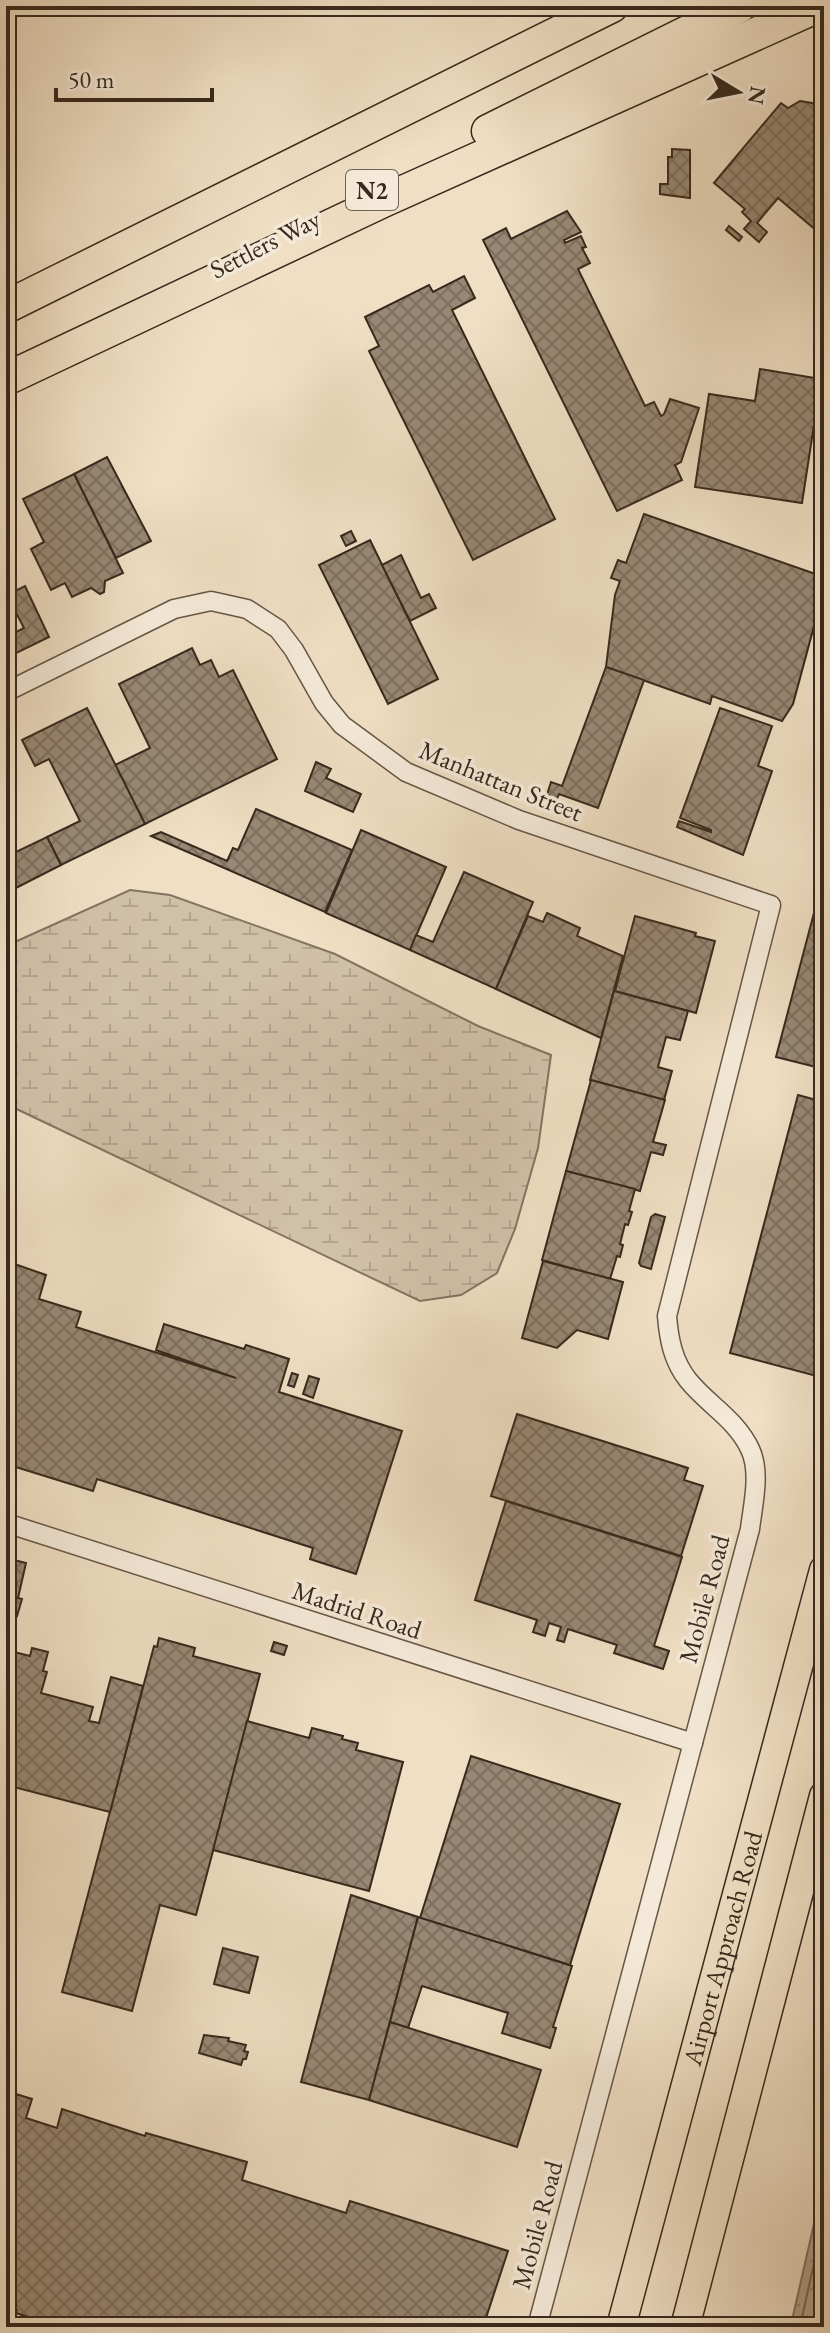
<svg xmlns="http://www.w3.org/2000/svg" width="830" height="2333" font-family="'EB Garamond',serif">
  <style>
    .wetland { fill: url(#wetland-marsh); stroke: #847462; stroke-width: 2 }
    .water { fill: url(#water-ripples); stroke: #81715f; stroke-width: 2 }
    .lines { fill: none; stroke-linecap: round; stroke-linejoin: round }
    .shore { stroke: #746554; stroke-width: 2 }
    .building { fill: url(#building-cross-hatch); stroke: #38291d; stroke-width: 2 }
    .street-casing { stroke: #665647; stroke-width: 21 }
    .primary-casing { stroke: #38291d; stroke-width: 31 }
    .highway-casing { stroke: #38291d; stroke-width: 35 }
    .street { stroke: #f5ead9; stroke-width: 18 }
    .primary { stroke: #f0dfc4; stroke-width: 28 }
    .highway { stroke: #f0dfc4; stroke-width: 32 }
    .labels { text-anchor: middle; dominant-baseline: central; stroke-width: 7; stroke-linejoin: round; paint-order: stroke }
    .shield { fill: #f5ead9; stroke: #716355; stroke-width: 2 }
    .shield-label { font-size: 24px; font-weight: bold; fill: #38291d }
    .street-label { font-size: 26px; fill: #38291d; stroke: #f5ead9 }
  </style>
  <defs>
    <pattern id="wetland-marsh" width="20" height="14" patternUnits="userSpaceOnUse" patternTransform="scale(2)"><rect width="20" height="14" fill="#d1c0a8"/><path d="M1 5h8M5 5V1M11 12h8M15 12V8" fill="none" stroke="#b4a590"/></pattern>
    <pattern id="water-ripples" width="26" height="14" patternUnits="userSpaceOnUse" patternTransform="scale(2)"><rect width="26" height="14" fill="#b1a18b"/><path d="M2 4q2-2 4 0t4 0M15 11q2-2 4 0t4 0" fill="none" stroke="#918371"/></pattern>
    <pattern id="building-cross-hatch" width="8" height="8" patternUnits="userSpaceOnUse" patternTransform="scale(2)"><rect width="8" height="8" fill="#988874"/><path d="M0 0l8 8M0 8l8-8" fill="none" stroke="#7d6f5f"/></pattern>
  </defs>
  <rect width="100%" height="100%" fill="#f0dfc4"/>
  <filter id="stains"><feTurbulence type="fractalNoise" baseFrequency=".0025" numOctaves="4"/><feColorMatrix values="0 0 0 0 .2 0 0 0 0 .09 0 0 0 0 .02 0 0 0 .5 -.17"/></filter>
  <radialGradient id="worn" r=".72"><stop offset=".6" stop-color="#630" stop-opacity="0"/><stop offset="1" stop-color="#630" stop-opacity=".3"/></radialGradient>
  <path class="wetland" d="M130,890L170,895L335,954L478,1026L551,1055L538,1148L515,1229L497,1273L461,1295L420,1301L6,1104V946Z"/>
  <path class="water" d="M824,2180V2327H792L793,2316Z"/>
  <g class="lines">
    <path class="shore" d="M800,2327L824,2217"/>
  </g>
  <g class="building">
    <path d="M800,101L812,103L824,113V237L778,198L757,223L767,232L759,242L744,229L751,221L742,212L745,209L714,183L781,103L788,108Z"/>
    <path d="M672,149L690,150V198L660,194V184H668V157H672Z"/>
    <path d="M567,211L581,232L564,240L565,243L581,236L586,247L582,248L590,263L578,269L645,406L654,402L661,416L664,414L670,399L699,408L681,462L675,465L682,480L617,511L483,240L506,228L511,239Z"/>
    <path d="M729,226L742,237L739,241L726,230Z"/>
    <path d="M464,276L475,298L452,310L555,519L473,560L369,351L379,346L365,317L429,285L433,292Z"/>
    <path d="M760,369L821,379L802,503L695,487L709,394L755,401Z"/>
    <path d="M107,457L151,541L116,558L74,474Z"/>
    <path d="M74,474L123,573L105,581L104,592L100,594L91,588L72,597L65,583L51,590L31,549L44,542L23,499Z"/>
    <path d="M644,514L824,577V589L793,704L782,721L712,696L710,704L606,667L615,595L620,581L611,578L618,560L626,563Z"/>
    <path d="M351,531L356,541L346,546L341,536Z"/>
    <path d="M370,540L438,679L388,704L319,565Z"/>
    <path d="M401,555L421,598L429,594L436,608L410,621L382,565Z"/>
    <path d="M25,586L49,637L6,658V637L24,628L7,595Z"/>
    <path d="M192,648L200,665L211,660L219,677L233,670L277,759L145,824L115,765L150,748L119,684Z"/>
    <path d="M606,667L644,680L598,808L559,794L556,801L546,798L551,782L562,786Z"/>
    <path d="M87,708L145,824L61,865L47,837L80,821L49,759L35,766L22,740Z"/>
    <path d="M720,708L772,726L758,766L772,771L743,855L677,827L679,821L711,832V830L680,818Z"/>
    <path d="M316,762L331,769L326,778L361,794L353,812L305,791Z"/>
    <path d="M256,809L352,850L325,912L151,836L161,832L227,861L233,848L238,850Z"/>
    <path d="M361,830L446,867L410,950L326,913Z"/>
    <path d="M47,837L61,865L6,893V838L14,853Z"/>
    <path d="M464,872L533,902L496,989L410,950L416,935L433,942Z"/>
    <path d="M819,894L824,895V1069L776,1057Z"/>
    <path d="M547,913L580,928L577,936L623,956L601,1038L496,989L528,916L543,922Z"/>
    <path d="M635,916L696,933L695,936L715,941L696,1013L615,991Z"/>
    <path d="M614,991L688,1011L680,1040L666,1037L658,1067L672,1071L664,1100L590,1080Z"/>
    <path d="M591,1080L665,1100L653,1142L666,1145L663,1155L651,1152L640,1191L566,1171Z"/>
    <path d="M798,1095L824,1102V1378L730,1353Z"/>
    <path d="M566,1171L635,1189L629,1211L632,1212L628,1225L625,1224L620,1244L623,1245L620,1257L617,1256L610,1279L542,1260Z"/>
    <path d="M655,1214L665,1217L651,1269L641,1266L639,1263L651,1217Z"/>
    <path d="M6,1261L46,1275L39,1299L81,1312L76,1327L236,1378L156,1350L164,1324L244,1349L246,1345L289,1359L279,1392L402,1431L356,1574L310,1559L313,1548L97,1479L93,1491L6,1464Z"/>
    <path d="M543,1261L623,1282L608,1339L577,1330L557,1348L522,1338Z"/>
    <path d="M292,1373L298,1375L294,1387L288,1385Z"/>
    <path d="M309,1376L319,1379L313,1398L303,1394Z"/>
    <path d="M517,1414L688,1468L684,1480L703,1486L681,1556L491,1496Z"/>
    <path d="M506,1501L682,1557L654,1646L669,1651L663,1669L614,1653L617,1645L568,1629L564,1642L557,1640L561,1627L549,1623L545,1636L533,1632L537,1620L475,1600Z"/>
    <path d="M6,1558L26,1563L18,1598L22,1599L17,1616L13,1614L6,1641Z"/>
    <path d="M159,1638L195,1648L193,1656L260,1674L196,1915L160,1905L132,2011L62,1992L154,1646L157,1647Z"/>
    <path d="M274,1642L287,1646L284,1655L271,1651Z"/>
    <path d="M32,1648L48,1652L43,1671L47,1672L41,1693L93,1707L89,1721L99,1723L111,1677L143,1686L110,1812L6,1785V1650L30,1656Z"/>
    <path d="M247,1721L309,1738L312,1728L343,1736L342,1739L358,1743L356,1750L403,1762L369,1891L213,1850Z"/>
    <path d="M471,1756L620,1804L570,1965L420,1918Z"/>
    <path d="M351,1895L418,1917L369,2100L301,2082Z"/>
    <path d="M418,1917L572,1966L553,2027L556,2028L550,2048L502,2033L508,2013L422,1986L408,2028L390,2022Z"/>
    <path d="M223,1948L258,1957L249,1993L214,1984Z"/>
    <path d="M390,2022L541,2070L517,2147L369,2100Z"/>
    <path d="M204,2035L229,2038L228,2041L246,2045L244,2051L248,2052L246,2059H243L241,2065L199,2053Z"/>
    <path d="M6,2091L32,2099L26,2118L57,2128L62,2109L145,2136L146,2133L247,2162L242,2180L346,2213L350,2201L508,2251L483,2327H59L16,2313L17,2310L6,2307Z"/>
  </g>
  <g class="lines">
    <g class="street-casing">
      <g id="street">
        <path d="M6,692L174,609L211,601L247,609L278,629L294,650L324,703L342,725L406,772L519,820L771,905L667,1316C669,1340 673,1361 688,1380C707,1404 736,1419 750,1449C761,1472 753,1504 750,1529L537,2327"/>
        <path d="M6,1523L693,1743"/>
      </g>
    </g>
    <g class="primary-casing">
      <g id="primary">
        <path id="s1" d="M621,2327L824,1570"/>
        <path d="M685,2327L824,1796"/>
      </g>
    </g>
    <g class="highway-casing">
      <g id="highway">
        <path d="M488,131L740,6"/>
        <path d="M6,307L612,6"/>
        <path d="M6,379L383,201L818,6"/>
      </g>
    </g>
    <use href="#street" class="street"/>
    <use href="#primary" class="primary"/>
    <use href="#highway" class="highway"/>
  </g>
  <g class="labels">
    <rect class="shield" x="346" y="170" width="52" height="40" rx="6"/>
    <g class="shield-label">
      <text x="372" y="190">N2</text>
    </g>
    <g class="street-label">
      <text transform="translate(265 244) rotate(-27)">Settlers Way</text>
      <text transform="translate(501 781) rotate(22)">Manhattan Street</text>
      <text transform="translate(704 1599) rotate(-75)">Mobile Road</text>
      <text transform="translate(357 1610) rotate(18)">Madrid Road</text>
      <text stroke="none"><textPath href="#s1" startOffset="392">Airport Approach Road</textPath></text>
      <text transform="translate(537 2225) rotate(-75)">Mobile Road</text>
    </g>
  </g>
  <rect width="830" height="2333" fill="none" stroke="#f0dfc4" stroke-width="32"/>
  <rect x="8" y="8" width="814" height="2317" fill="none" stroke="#38291d" stroke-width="4"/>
  <rect x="16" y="16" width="798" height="2301" fill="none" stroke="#38291d" stroke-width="2"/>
  <g transform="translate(738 92) rotate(100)" stroke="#f5ead9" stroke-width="6" paint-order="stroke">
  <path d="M0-6L14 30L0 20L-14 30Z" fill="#38291d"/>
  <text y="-12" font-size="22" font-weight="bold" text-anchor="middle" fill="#38291d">N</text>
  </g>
  <path d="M56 88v12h156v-12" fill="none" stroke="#38291d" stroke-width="4"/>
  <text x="68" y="88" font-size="24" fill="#38291d" stroke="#f5ead9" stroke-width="6" paint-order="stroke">50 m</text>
  <rect width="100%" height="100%" filter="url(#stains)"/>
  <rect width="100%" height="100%" fill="url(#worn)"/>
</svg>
